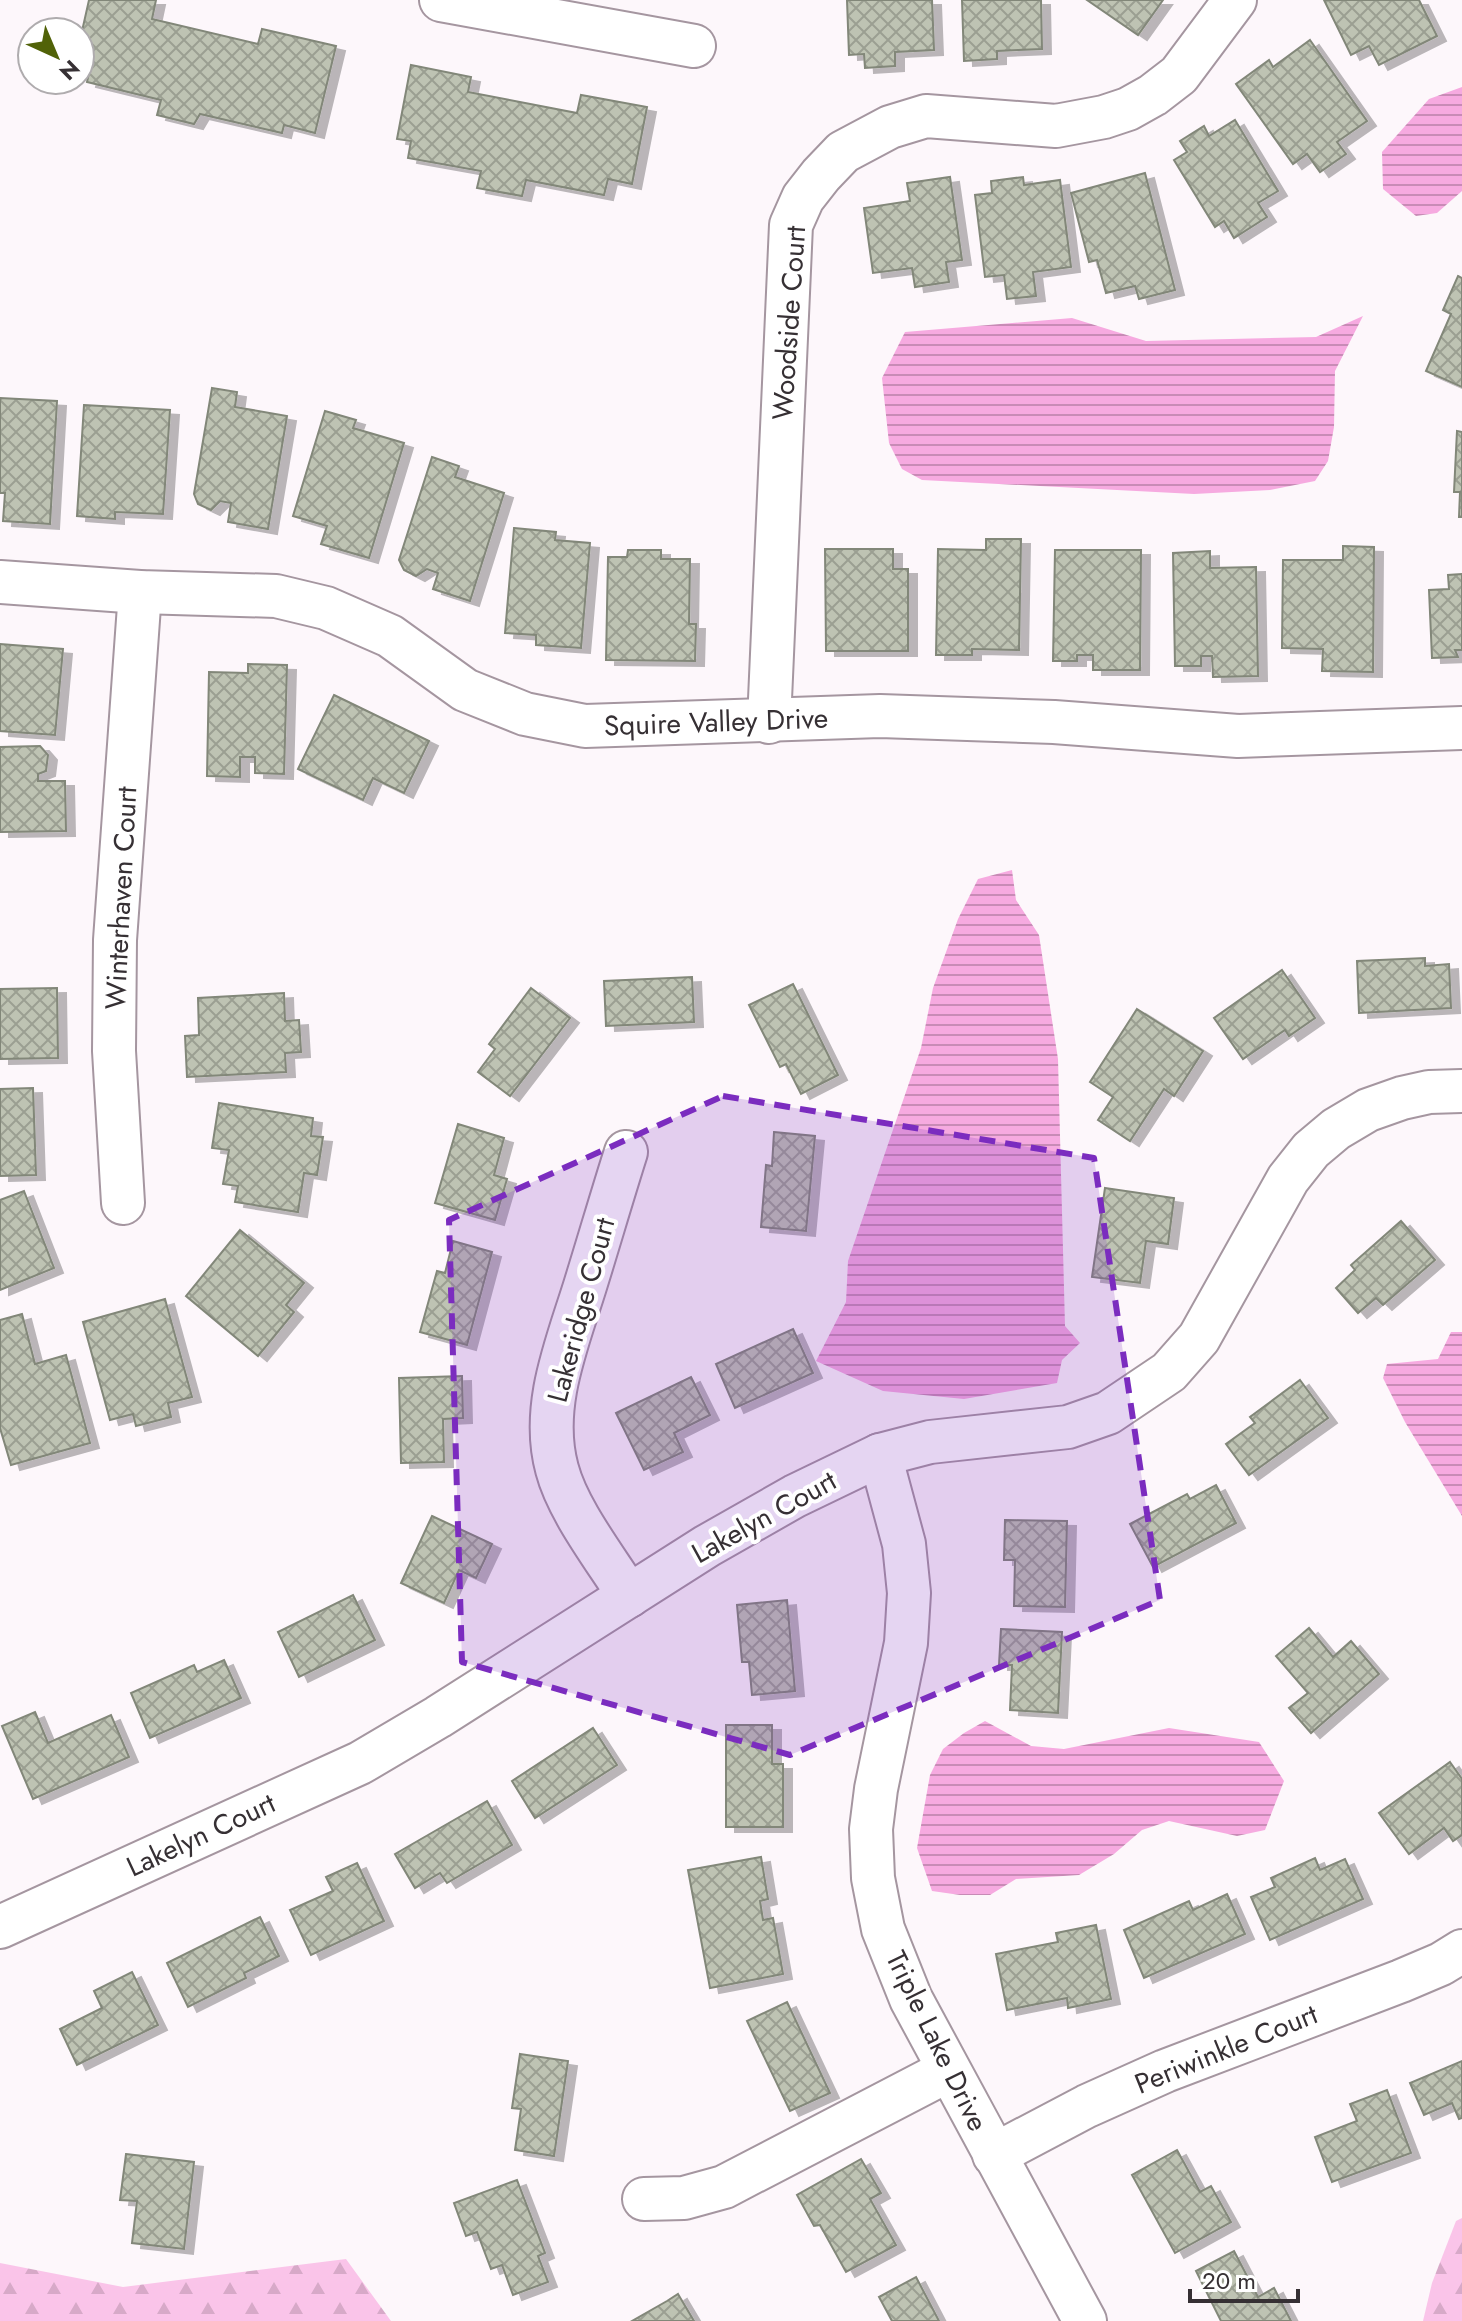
<svg xmlns="http://www.w3.org/2000/svg" width="1462" height="2321" font-family="Jost,sans-serif">
  <style>
    .forest { fill: url(#forest-firs) }
    .water { fill: url(#water-rules) }
    .building { fill: url(#building-cross-hatch); stroke: #828779; stroke-width: 2; filter: url(#shadow) }
    .lines { fill: none; stroke-linecap: round; stroke-linejoin: round }
    .minor-casing { stroke: #a596a0; stroke-width: 46 }
    .minor { stroke: #fff; stroke-width: 42 }
    .marked { fill: #7b2cbf; fill-opacity: 0.2; stroke: #7b2cbf; stroke-width: 6; stroke-dasharray: 16 10; stroke-linejoin: round }
    .labels { text-anchor: middle; dominant-baseline: central; stroke-width: 8; stroke-linejoin: round; paint-order: stroke }
    .street-label { font-size: 28px; fill: #363034; stroke: #fff }
  </style>
  <defs>
    <pattern id="forest-firs" width="22" height="20" patternUnits="userSpaceOnUse" patternTransform="scale(2)"><rect width="22" height="20" fill="#fac4e9"/><path d="M5 1l3.5 6h-7zM16 11l3.5 6h-7z" fill="#d7a9c8"/></pattern>
    <pattern id="water-rules" width="6" height="5" patternUnits="userSpaceOnUse" patternTransform="scale(2)"><rect width="6" height="5" fill="#f6aae0"/><path d="M0 2.5h6" fill="none" stroke="#c88bb6"/></pattern>
    <pattern id="building-cross-hatch" width="8" height="8" patternUnits="userSpaceOnUse" patternTransform="scale(2)"><rect width="8" height="8" fill="#bec3b3"/><path d="M0 0l8 8M0 8l8-8" fill="none" stroke="#9b9f92"/></pattern>
    <filter id="shadow"><feDropShadow dx="9" dy="5" stdDeviation="0" flood-color="#0004"/></filter>
  </defs>
  <rect width="100%" height="100%" fill="#fdf7fb"/>
  <g class="forest">
    <path d="M1462,2218V2321H1423L1432,2283L1456,2221Z"/>
    <path d="M346,2259L391,2321H0V2263L123,2287Z"/>
  </g>
  <g class="water">
    <path d="M1462,87V191L1437,213L1416,216L1383,189L1382,152L1429,99Z"/>
    <path d="M1363,316L1335,371L1334,427L1328,461L1315,481L1270,490L1194,494L922,480L902,469L889,443L882,378L905,332L1072,318L1146,341L1316,337Z"/>
    <path d="M1012,870L1016,900L1039,935L1058,1059L1065,1326L1080,1343L1062,1360L1057,1383L964,1399L883,1391L816,1361L846,1302L848,1261L921,1048L933,988L958,919L978,879Z"/>
    <path d="M1451,1332H1462V1516L1405,1422L1383,1378L1387,1364L1438,1359Z"/>
    <path d="M985,1721L1031,1746L1064,1749L1169,1728L1259,1742L1284,1781L1265,1830L1237,1836L1169,1821L1142,1830L1114,1854L1079,1875L1016,1879L990,1895H960L932,1891L917,1848L930,1775L943,1749L964,1733Z"/>
  </g>
  <g class="building">
    <path d="M89,0H156L152,19L258,44L262,29L336,46L315,133L284,125L282,133L200,114L194,124L157,115L161,100L87,82L91,64L80,62V40Z"/>
    <path d="M847,0H932L934,50L895,52V66L865,68L864,54L849,55Z"/>
    <path d="M962,0H1041L1042,49L997,51V59L964,61Z"/>
    <path d="M1087,0H1163L1138,35Z"/>
    <path d="M1324,0H1419L1437,36L1379,65L1369,46L1351,55Z"/>
    <path d="M1310,40L1367,121L1337,142L1346,154L1320,172L1307,154L1293,164L1236,84L1269,60L1273,67Z"/>
    <path d="M411,65L471,77L468,92L577,113L581,95L647,107L632,184L608,179L604,195L526,180L522,196L477,188L481,171L408,158L411,141L397,139Z"/>
    <path d="M1235,120L1278,191L1258,203L1267,217L1234,238L1224,221L1215,227L1174,160L1187,152L1180,141L1204,126L1209,136Z"/>
    <path d="M1145,173L1175,290L1139,299L1135,286L1106,293L1097,260L1089,262L1071,193Z"/>
    <path d="M950,177L962,260L946,262L949,282L915,287L912,268L873,273L864,208L910,201L907,183Z"/>
    <path d="M1023,177L1024,185L1060,180L1071,267L1033,272L1036,296L1007,299L1004,275L985,277L975,195L992,193L991,181Z"/>
    <path d="M1458,276L1462,278V387L1426,371L1451,314L1443,310Z"/>
    <path d="M212,388L237,392L235,407L287,416L268,529L228,522L231,503L220,501L211,510L198,504L194,494Z"/>
    <path d="M0,398L57,401L50,524L3,521L5,493H0Z"/>
    <path d="M84,405L170,410L163,514L115,512V519L77,516Z"/>
    <path d="M325,411L356,420L353,428L404,443L369,558L321,544L327,526L293,516Z"/>
    <path d="M1457,431L1462,432V517H1459L1460,492H1454Z"/>
    <path d="M432,457L459,466L455,477L504,493L470,601L433,589L438,573L427,569L416,576L404,570L399,560Z"/>
    <path d="M514,528L556,532L555,540L590,543L581,648L536,645V635L505,633Z"/>
    <path d="M986,539H1021L1019,650L972,649V655H936L938,549L986,550Z"/>
    <path d="M1343,546L1374,547L1373,672L1322,671L1323,649L1282,648L1283,560H1343Z"/>
    <path d="M825,549H893V569H908V651H826Z"/>
    <path d="M628,550H661V559H690L689,624H696L695,661L606,660L608,557H627Z"/>
    <path d="M1055,550H1141L1140,670H1093V655H1077V661H1053Z"/>
    <path d="M1210,551V568L1256,567L1258,676L1213,677L1212,656H1201V666H1175L1173,553Z"/>
    <path d="M1462,574V650H1455L1458,657L1432,658L1429,590L1449,589L1448,575Z"/>
    <path d="M0,644L63,649L55,735L0,731Z"/>
    <path d="M248,664L287,665L284,774L255,773V757H240V777L207,776L209,672L248,673Z"/>
    <path d="M334,695L429,741L404,793L373,778L363,800L298,769Z"/>
    <path d="M40,746L48,755L46,771L38,774V781H65L66,831L0,832V747Z"/>
    <path d="M1425,958V966L1449,964L1451,1008L1359,1013L1357,961Z"/>
    <path d="M1282,970L1315,1018L1289,1036L1285,1030L1243,1059L1214,1018Z"/>
    <path d="M692,977L694,1022L606,1026L604,981Z"/>
    <path d="M793,984L838,1075L801,1094L786,1064L780,1067L749,1005Z"/>
    <path d="M57,988L58,1058L0,1059V989Z"/>
    <path d="M531,988L570,1018L510,1096L478,1072L495,1049L489,1044Z"/>
    <path d="M284,993L285,1021L299,1020L301,1052L285,1053L286,1072L187,1077L185,1036L199,1035L198,998Z"/>
    <path d="M1137,1009L1203,1051L1174,1096L1164,1089L1130,1141L1098,1120L1113,1097L1090,1082Z"/>
    <path d="M33,1088L36,1175L0,1176V1089Z"/>
    <path d="M219,1103L313,1118L311,1136L323,1137L317,1175L304,1173L298,1212L235,1202L238,1186L223,1184L229,1150L212,1148Z"/>
    <path d="M458,1124L504,1138L494,1175L507,1179L495,1220L435,1203Z"/>
    <path d="M774,1132L815,1136L806,1231L761,1227L766,1165L772,1166Z"/>
    <path d="M1105,1188L1174,1198L1168,1244L1146,1241L1140,1283L1092,1277Z"/>
    <path d="M24,1191L54,1268L0,1290V1200Z"/>
    <path d="M1401,1221L1435,1260L1383,1305L1376,1298L1358,1313L1336,1288L1355,1270L1351,1265Z"/>
    <path d="M240,1230L304,1283L286,1305L294,1312L258,1356L186,1296Z"/>
    <path d="M453,1241L492,1252L467,1345L420,1332L437,1271L445,1273Z"/>
    <path d="M165,1299L192,1397L168,1403L171,1417L136,1426L133,1414L110,1420L83,1322Z"/>
    <path d="M22,1314L35,1364L66,1355L90,1443L11,1465L0,1428V1320Z"/>
    <path d="M793,1329L813,1373L735,1408L716,1364Z"/>
    <path d="M462,1376L463,1418L443,1419L444,1462L401,1463L399,1378Z"/>
    <path d="M691,1377L710,1415L674,1433L683,1452L644,1470L616,1413Z"/>
    <path d="M1300,1380L1328,1418L1249,1475L1226,1444L1255,1423L1250,1417Z"/>
    <path d="M1216,1485L1236,1523L1153,1567L1130,1524L1187,1494L1190,1499Z"/>
    <path d="M432,1516L492,1544L476,1578L459,1570L444,1603L401,1583Z"/>
    <path d="M1005,1520L1067,1521L1065,1607L1014,1606L1015,1560H1004Z"/>
    <path d="M353,1595L375,1640L299,1677L278,1632Z"/>
    <path d="M787,1600L795,1691L752,1695L749,1662H742L737,1605Z"/>
    <path d="M1309,1628L1333,1657L1351,1641L1379,1674L1311,1733L1289,1708L1308,1693L1276,1656Z"/>
    <path d="M1001,1629L1062,1632L1058,1713L1010,1710L1012,1665H999Z"/>
    <path d="M224,1660L241,1698L150,1738L131,1693L194,1665L197,1672Z"/>
    <path d="M35,1712L48,1743L111,1715L129,1757L33,1799L2,1726Z"/>
    <path d="M726,1725H772V1764H783V1827H726Z"/>
    <path d="M593,1728L617,1765L535,1818L512,1781Z"/>
    <path d="M1450,1762L1462,1779V1835L1453,1841L1444,1828L1409,1854L1379,1813Z"/>
    <path d="M487,1801L512,1845L447,1883L440,1873L415,1888L395,1854Z"/>
    <path d="M761,1857L768,1899L760,1901L763,1920L773,1918L783,1974L710,1988L688,1870Z"/>
    <path d="M1315,1858L1320,1870L1345,1859L1363,1899L1270,1940L1251,1897L1275,1887L1271,1878Z"/>
    <path d="M357,1863L384,1921L311,1955L290,1910L333,1891L326,1877Z"/>
    <path d="M1227,1894L1245,1934L1144,1978L1124,1930L1189,1901L1193,1910Z"/>
    <path d="M260,1917L279,1956L244,1973L246,1978L188,2007L167,1963Z"/>
    <path d="M1096,1925L1111,1999L1068,2008L1067,1998L1007,2010L996,1954L1058,1942L1056,1933Z"/>
    <path d="M132,1972L158,2025L77,2065L60,2029L102,2008L94,1991Z"/>
    <path d="M787,2002L830,2093L790,2111L747,2021Z"/>
    <path d="M520,2054L568,2061L554,2156L515,2150L521,2109L512,2108Z"/>
    <path d="M1462,2061V2118L1459,2119L1452,2103L1424,2115L1410,2083Z"/>
    <path d="M1387,2090L1411,2153L1332,2182L1315,2137L1357,2121L1350,2104Z"/>
    <path d="M1177,2150L1200,2192L1211,2186L1231,2222L1175,2253L1132,2175Z"/>
    <path d="M126,2154L194,2162L184,2249L132,2243L137,2201L120,2200Z"/>
    <path d="M861,2159L881,2193L870,2199L896,2245L846,2272L820,2225L814,2226L797,2195Z"/>
    <path d="M517,2180L545,2253L538,2256L548,2282L513,2295L502,2265L491,2269L477,2232L466,2236L454,2203Z"/>
    <path d="M1234,2251L1258,2297L1274,2288L1291,2321H1221L1196,2271Z"/>
    <path d="M916,2277L939,2321H892L879,2297Z"/>
    <path d="M678,2294L694,2321H632L667,2301Z"/>
  </g>
  <g class="lines">
    <g class="minor-casing">
      <g id="minor">
        <path d="M441,0L694,46"/>
        <path d="M0,582L140,592L276,596L326,608L390,636L465,690L525,714L585,726L880,716L1054,722L1238,736L1462,728"/>
        <path d="M769,722L791,225L803,198L821,175L843,152L890,127L926,116L1056,126L1104,117L1128,109L1153,95L1179,75L1235,0"/>
        <path d="M626,1152C612,1196 599,1241 585,1286C567,1344 540,1407 557,1469C568,1511 606,1559 629,1596"/>
        <path d="M123,1203L114,1051L115,940L140,592"/>
        <path d="M880,1455L904,1544L909,1593L906,1643L876,1789L871,1829L873,1878L883,1929L911,1999L1085,2321"/>
        <path d="M0,1927L360,1763L438,1717L707,1546L795,1496L880,1455L930,1442L1068,1427L1108,1413L1169,1372L1199,1338L1288,1179L1311,1150L1336,1129L1368,1110L1402,1098L1429,1092L1462,1091"/>
        <path d="M994,2155L1087,2106L1165,2071L1401,1981L1441,1964L1462,1951"/>
        <path d="M644,2199L684,2198L724,2187L947,2071"/>
      </g>
    </g>
    <use href="#minor" class="minor"/>
  </g>
  <path class="marked" d="M723,1096L1094,1158L1160,1600L790,1755L462,1662L449,1220Z"/>
  <g class="labels">
    <g class="street-label">
      <text transform="translate(789 323) rotate(-86)">Woodside Court</text>
      <text transform="translate(716 722) rotate(-2)">Squire Valley Drive</text>
      <text transform="translate(121 898) rotate(-87)">Winterhaven Court</text>
      <text transform="translate(581 1310) rotate(-75)">Lakeridge Court</text>
      <text transform="translate(764 1517) rotate(-29)">Lakelyn Court</text>
      <text transform="translate(201 1835) rotate(-25)">Lakelyn Court</text>
      <text transform="translate(937 2041) rotate(64)">Triple Lake Drive</text>
      <text transform="translate(1226 2049) rotate(-22)">Periwinkle Court</text>
    </g>
  </g>
  <g transform="translate(56 56) rotate(136)"><circle r="38" fill="#ffffff" stroke="#afacae" stroke-width="2"/>
  <path d="M0-6L14 30L0 20L-14 30Z" fill="#516208"/>
  <text y="-12" font-size="22" font-weight="bold" text-anchor="middle" fill="#363034">N</text>
  </g>
  <path d="M1190 2289v12h108v-12" fill="none" stroke="#363034" stroke-width="4"/>
  <text x="1202" y="2289" font-size="24" fill="#363034" stroke="#ffffff" stroke-width="6" paint-order="stroke">20 m</text>
</svg>
